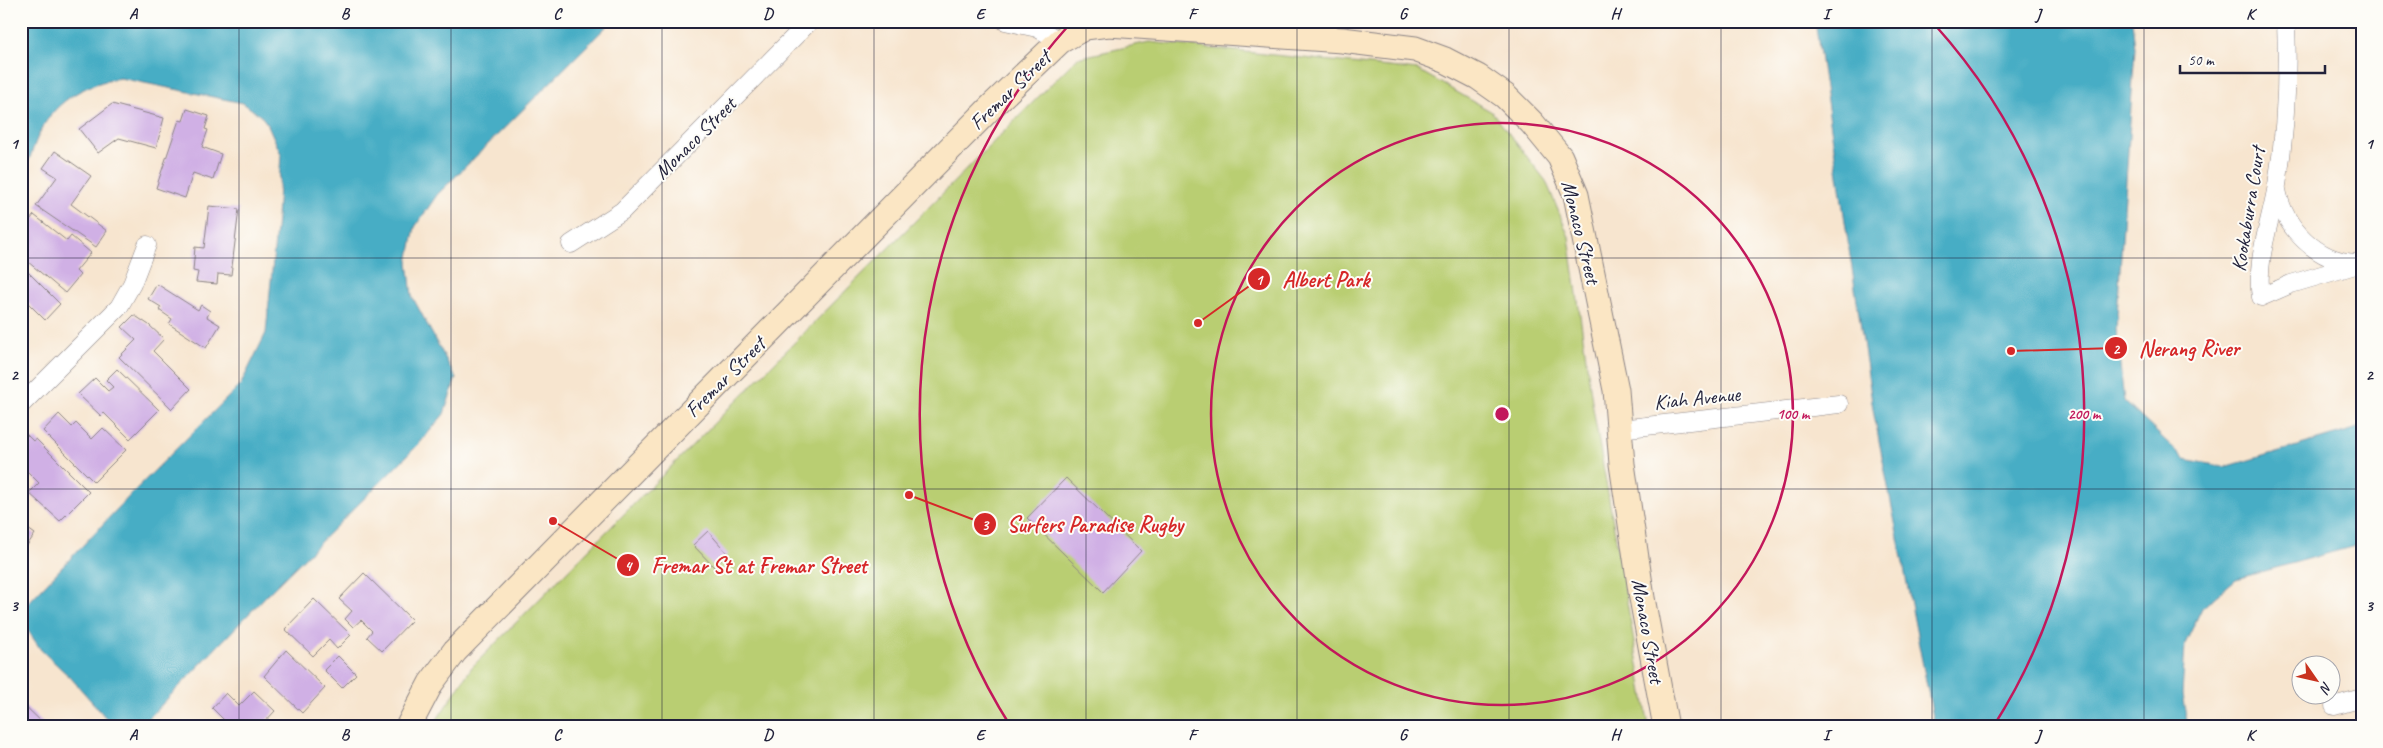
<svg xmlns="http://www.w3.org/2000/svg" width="2383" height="748" font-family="Caveat,sans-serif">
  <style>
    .green { fill: #b9ce72; stroke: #6e7856 }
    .water { fill: #46adc5; stroke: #346880 }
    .building { fill: #d0b0e5 }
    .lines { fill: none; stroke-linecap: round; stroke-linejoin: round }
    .street-casing { stroke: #8c8485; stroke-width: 19 }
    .secondary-casing { stroke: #8c8485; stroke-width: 27 }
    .street { stroke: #fff; stroke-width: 18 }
    .secondary { stroke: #fbe6c4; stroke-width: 25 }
    .grid { fill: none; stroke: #22223b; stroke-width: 1; stroke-opacity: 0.55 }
    .ring { fill: none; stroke: #c2185b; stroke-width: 2.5 }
    .labels { text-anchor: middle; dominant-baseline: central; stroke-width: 4; stroke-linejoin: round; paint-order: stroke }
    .street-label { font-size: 21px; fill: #22223b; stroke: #fdfcf7 }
    .centre { fill: #c2185b; stroke: #fdfcf7; stroke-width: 2.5 }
    .ring-label { font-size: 15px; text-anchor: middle; font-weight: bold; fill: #c2185b; stroke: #fdfcf7; stroke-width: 4; stroke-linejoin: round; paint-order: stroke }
    .leader { fill: none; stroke: #d62828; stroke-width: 2 }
    .callout-dot { fill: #d62828; stroke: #fdfcf7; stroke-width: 2 }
    .mark-label { font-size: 15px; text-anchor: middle; font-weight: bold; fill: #fff }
    .callout-label { font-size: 22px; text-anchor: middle; font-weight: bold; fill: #d62828; stroke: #fdfcf7; stroke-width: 4; stroke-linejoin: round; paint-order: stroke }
    .neatline { fill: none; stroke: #22223b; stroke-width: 2 }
    .grid-label { font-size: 16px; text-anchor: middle; font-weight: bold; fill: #22223b }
  </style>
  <rect width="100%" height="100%" fill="#fdfcf7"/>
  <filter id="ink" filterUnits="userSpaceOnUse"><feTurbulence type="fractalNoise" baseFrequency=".02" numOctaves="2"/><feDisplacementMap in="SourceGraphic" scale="10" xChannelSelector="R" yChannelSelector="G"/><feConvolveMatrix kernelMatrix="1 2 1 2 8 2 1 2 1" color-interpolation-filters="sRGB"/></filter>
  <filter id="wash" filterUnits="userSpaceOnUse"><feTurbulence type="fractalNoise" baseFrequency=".0096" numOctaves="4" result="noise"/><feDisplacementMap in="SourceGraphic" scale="20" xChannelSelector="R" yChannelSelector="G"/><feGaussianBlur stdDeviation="1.12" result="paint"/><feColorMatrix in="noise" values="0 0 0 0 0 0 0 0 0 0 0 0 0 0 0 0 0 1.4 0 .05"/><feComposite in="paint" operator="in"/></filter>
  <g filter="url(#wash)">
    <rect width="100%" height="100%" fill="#f7e5cf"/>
    <path class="green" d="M1149,42L1418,70L1492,112L1546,181L1569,237L1593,408L1649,727H435L436,721L472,667L1077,58Z"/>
    <g class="water">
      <path d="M21,21H612L437,195L415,227L408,262L412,296L456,378L444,414L419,444L265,597L145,722L134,725L107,719L71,678L41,650L23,623L29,602L139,486L241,384L266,333L277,219L281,154L268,125L262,117L243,103L120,78C88,83 57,99 41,130C33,145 30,162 21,177Z"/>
      <path d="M1815,21H2132L2135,48L2116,329L2124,401L2185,459L2225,467L2362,427V544L2236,579L2202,608L2185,644L2182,695L2188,727H1935L1874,415Z"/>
    </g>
    <g id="blocks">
      <g class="building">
        <path d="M112,104L164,118L156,148L119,138L98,153L79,129Z"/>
        <path d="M187,109L209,116L205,129L208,130L202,147L221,154L213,180L193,173L185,198L156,188L179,120L183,121Z"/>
        <path d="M55,151L91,176L71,204L107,231L96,247L36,206L57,177L43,168Z"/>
        <path d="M209,206L239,209L231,275L218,274L217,284L196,282L198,272L193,271L195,247L204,248Z"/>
        <path d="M34,215L67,241L71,236L91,253L76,271L80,275L65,293L21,256V244L27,238L21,231Z"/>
        <path d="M21,265L60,304L45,320L24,299L21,302Z"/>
        <path d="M157,284L198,310L201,305L210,311L207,317L220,325L206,348L169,324L172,319L159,310L161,307L148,299Z"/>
        <path d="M134,315L149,325L164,339L153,351L191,389L172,409L119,357L136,340L122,327Z"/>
        <path d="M117,369L159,410L130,439L104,413L101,416L78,394L95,378L108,391L113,387L106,380Z"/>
        <path d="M59,414L72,427L76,423L92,439L103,428L126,450L94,482L43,431Z"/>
        <path d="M22,430L33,441L36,439L89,492L60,521L29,493L39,483L21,465Z"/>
        <path d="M1066,478L1141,551L1103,592L1027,518Z"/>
        <path d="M21,524L35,534L21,554Z"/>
        <path d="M708,531L728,554L714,567L693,545Z"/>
        <path d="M364,573L412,620L382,651L367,637L372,631L361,620L353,627L345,619L352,611L339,599Z"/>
        <path d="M314,599L351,635L337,649L329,640L313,656L285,629Z"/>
        <path d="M286,650L325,688L302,713L264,676Z"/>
        <path d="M338,656L356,674L342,688L324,670Z"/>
        <path d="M254,691L275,711L260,727H231L212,708L226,693L239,706Z"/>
        <path d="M21,702L47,727H21Z"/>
      </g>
    </g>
  </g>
  <g filter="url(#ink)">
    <use href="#blocks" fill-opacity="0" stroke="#8c8485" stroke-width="1"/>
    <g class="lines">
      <g class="street-casing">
        <g id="street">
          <path d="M1005,21L1037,28L1060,41"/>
          <path d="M2286,21C2288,76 2286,131 2277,185C2271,222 2255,260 2261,297L2291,284L2362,263"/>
          <path d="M2277,190C2284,228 2317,262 2357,263"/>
          <path d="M571,244L622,211L810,21"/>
          <path d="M21,405L119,307L132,284L147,245"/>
          <path d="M1620,429L1839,404"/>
          <path d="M2334,706L2362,698"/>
        </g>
      </g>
      <g class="secondary-casing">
        <path id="secondary" d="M408,727L431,683L455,651L992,106L1060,41L1085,27L1109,24L1342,40L1415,49L1445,60L1478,77L1505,96L1532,123L1560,157L1576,195L1616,390L1622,464L1642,598L1666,727"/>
      </g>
      <use href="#street" class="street"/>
      <use href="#secondary" class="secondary"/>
    </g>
  </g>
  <path class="grid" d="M239,21V727M451,21V727M662,21V727M874,21V727M1086,21V727M1297,21V727M1509,21V727M1721,21V727M1932,21V727M2144,21V727M21,258H2362M21,489H2362"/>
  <g class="ring">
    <circle cx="1502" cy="414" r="291"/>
    <path d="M1011 727A582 582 0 0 1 1069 25M1935 25A582 582 0 0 1 1993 727"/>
  </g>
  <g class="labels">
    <g class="street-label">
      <text transform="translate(1010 90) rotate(-44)">Fremar Street</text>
      <text transform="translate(695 138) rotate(-45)">Monaco Street</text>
      <text transform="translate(2248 209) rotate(-81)">Kookaburra Court</text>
      <text transform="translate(1581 232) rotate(76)">Monaco Street</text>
      <text transform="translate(725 377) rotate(-45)">Fremar Street</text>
      <text transform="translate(1697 398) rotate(-6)">Kiah Avenue</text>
      <text transform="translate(1648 631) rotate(80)">Monaco Street</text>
    </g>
  </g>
  <circle cx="1502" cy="414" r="8" class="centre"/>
  <g class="ring-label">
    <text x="1793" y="419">100 m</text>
    <text x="2084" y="419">200 m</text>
  </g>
  <path class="leader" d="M1198 323L1259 279M2011 351L2116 348M909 495L985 524M553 521L628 565"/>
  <g class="callout-dot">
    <circle cx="1198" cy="323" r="5"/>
    <circle cx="2011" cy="351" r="5"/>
    <circle cx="909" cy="495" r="5"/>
    <circle cx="553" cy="521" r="5"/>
    <circle cx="1259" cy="279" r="12"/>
    <circle cx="2116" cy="348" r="12"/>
    <circle cx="985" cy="524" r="12"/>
    <circle cx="628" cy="565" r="12"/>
  </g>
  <g class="mark-label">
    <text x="1259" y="285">1</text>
    <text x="2116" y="354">2</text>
    <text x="985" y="530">3</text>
    <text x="628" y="571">4</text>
  </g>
  <g class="callout-label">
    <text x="1326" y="287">Albert Park</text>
    <text x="2189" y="356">Nerang River</text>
    <text x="1095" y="532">Surfers Paradise Rugby</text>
    <text x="759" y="573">Fremar St at Fremar Street</text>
  </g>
  <rect width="2383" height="748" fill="none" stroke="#fdfcf7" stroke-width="55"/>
  <g transform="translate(2316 680) rotate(124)"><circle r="24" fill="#fdfcf7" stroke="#a5a5ac"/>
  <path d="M0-4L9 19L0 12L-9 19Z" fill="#c8321e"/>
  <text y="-8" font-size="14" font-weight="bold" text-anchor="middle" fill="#22223b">N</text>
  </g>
  <path d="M2180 65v8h145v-8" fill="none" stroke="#22223b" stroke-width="2.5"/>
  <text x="2188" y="65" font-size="15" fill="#22223b" stroke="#fdfcf7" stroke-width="4" paint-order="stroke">50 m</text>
  <rect x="28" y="28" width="2328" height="692" class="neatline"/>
  <g class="grid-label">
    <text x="133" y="19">A</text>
    <text x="345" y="19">B</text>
    <text x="557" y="19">C</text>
    <text x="768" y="19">D</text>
    <text x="980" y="19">E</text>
    <text x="1192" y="19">F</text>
    <text x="1403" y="19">G</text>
    <text x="1615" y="19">H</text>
    <text x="1826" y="19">I</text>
    <text x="2038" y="19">J</text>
    <text x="2250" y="19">K</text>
    <text x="14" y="149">1</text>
    <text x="2369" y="149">1</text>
    <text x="14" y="380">2</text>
    <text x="2369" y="380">2</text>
    <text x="14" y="611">3</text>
    <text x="2369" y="611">3</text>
    <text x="133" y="740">A</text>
    <text x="345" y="740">B</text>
    <text x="557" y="740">C</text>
    <text x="768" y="740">D</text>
    <text x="980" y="740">E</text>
    <text x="1192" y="740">F</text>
    <text x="1403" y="740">G</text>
    <text x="1615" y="740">H</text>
    <text x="1826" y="740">I</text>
    <text x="2038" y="740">J</text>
    <text x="2250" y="740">K</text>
  </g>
</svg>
